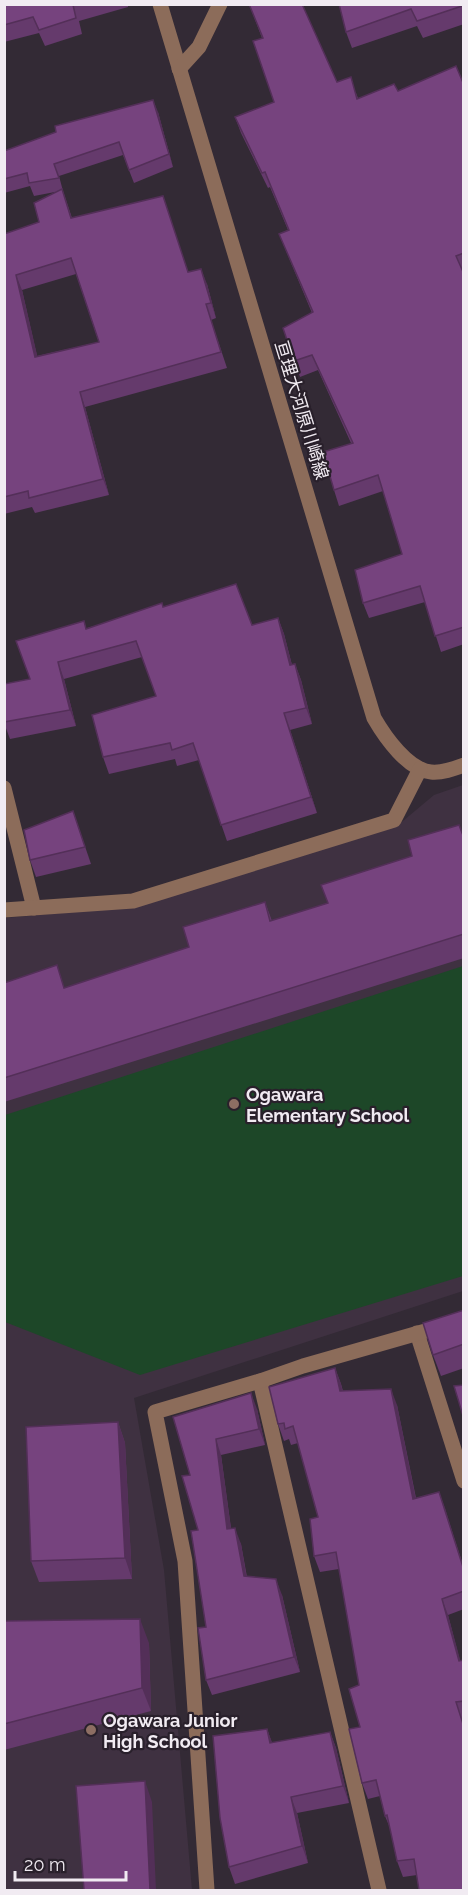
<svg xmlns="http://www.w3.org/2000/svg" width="468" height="1895" font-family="Raleway,'Noto Sans JP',sans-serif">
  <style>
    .built { fill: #3f3141 }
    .green { fill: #1d4728 }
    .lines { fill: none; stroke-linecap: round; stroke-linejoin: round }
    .minor { stroke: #8c6c5a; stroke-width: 15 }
    .wall { fill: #653a6c; fill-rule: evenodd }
    .shaded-wall { fill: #532f58 }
    .building { fill: #76437e; stroke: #532f58; stroke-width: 1.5; fill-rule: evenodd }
    .education-dot { fill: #8d6e63; stroke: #29202b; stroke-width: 2 }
    .labels { text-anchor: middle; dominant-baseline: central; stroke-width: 4.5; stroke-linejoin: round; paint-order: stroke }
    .street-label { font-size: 18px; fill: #f1ebf2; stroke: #29202b }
    .poi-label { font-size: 18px; font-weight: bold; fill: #f1ebf2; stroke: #29202b; text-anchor: start }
  </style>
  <rect width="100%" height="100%" fill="#332a35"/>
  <path class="built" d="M463,785V1291L134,1398L164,1570L192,1890H5V918L131,907L397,826L434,795Z"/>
  <path class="green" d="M463,966V1276L140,1375L5,1322V1115Z"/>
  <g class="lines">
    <g class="minor">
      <path d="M160,4L374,718C385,737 408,770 431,772C442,773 453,769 464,765"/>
      <path d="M179,69L199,47L220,4"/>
      <path d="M4,788L34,908"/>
      <path d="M4,910L133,901L394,820L420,769"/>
      <path d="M417,1333L464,1481"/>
      <path d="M260,1381L379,1890"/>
      <path d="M207,1890L185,1561L155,1412L260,1381L303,1366L464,1320"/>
    </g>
  </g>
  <g class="wall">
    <path d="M4,4H128V7L79,21L82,34L45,46L39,33L4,42Z"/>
    <path d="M249,4H302L337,82L356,93L358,98L398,91L464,85V271L462,272L464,274V644L441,652L425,602L369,618L363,603L402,554L383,491L339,506L334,490L351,443L318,370L300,377L283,328L312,313L279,234L288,230L270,187L268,188L241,133L235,117L274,102L262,38Z"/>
    <path d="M339,4H461L464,11V24L423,38L417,26L352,48L346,32Z"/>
    <path d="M158,112L173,167L134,183L123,155L59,176L63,191L72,218L163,196L188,272L207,284L216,318L211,320L227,368L85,407L109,495L35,513L32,507L4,514V234L39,222L55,192L34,196L30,186L4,193V151ZM76,274L99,342L37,356L22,290Z"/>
    <path d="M163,606L252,625L278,618L284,634L292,665L295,664L301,680L312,724L290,730L317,813L227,841L199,760L177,766L175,759L109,774L103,757L156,696L142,657L64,679L76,726L10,739L4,723L30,679L87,628Z"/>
    <path d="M73,811L91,864L36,877L30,860Z"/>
    <path d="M464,836V958L4,1102V983L66,988L189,947L265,902L272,921L328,903L412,856Z"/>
    <path d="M464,1310V1368L441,1376L433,1355Z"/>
    <path d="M335,1368L341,1384L343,1391L397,1405L416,1498L439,1492L464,1568V1609L448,1615L460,1661L464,1660V1718H462L464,1723V1890L417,1875L403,1877L397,1861L390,1828L385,1816L380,1796L368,1799L362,1783L359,1685L339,1569L320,1572L314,1556L318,1517L298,1443L291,1445L289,1439L284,1441L278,1424Z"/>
    <path d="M257,1409L265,1445L221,1455L231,1528L241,1544L247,1577L282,1595L300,1672L212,1695L206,1680V1627L198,1530L190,1475L173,1417Z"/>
    <path d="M118,1422L125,1443L132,1579L39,1582L31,1561Z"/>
    <path d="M4,1621L149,1643L151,1711L4,1750Z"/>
    <path d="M267,1729L272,1743L330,1732L336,1748L349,1803L297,1813L308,1863L235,1884L229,1867Z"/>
  </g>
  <g class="shaded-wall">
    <path d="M153,100L158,112L173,167L169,154Z"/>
    <path d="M201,269L207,284L216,318L211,303Z"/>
    <path d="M16,275L22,290L41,372L35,357Z"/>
    <path d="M80,392L85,407L109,495L103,479Z"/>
    <path d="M278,618L284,634L296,681L290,665Z"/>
    <path d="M58,662L64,679L76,726L70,710Z"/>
    <path d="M295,664L301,680L312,724L306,708Z"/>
    <path d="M284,713L290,730L317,813L311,797Z"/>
    <path d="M335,1368L341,1384L346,1407L340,1391Z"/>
    <path d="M391,1389L397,1405L419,1515L413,1499Z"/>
    <path d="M251,1393L257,1409L265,1445L259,1429Z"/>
    <path d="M118,1422L125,1443L132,1579L125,1558Z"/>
    <path d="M216,1439L221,1455L233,1544L227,1529Z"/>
    <path d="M439,1492L445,1508L464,1570Z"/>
    <path d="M235,1528L241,1544L249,1592L244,1576Z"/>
    <path d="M276,1579L282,1595L300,1672L294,1657Z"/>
    <path d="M442,1599L448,1615L464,1674L459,1661Z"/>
    <path d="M140,1619L149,1643L151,1711L142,1688Z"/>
    <path d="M267,1729L273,1745L270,1743Z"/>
    <path d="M330,1732L336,1748L349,1803L343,1786Z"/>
    <path d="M145,1781L152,1802L156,1890H150Z"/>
    <path d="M291,1797L297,1813L308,1863L302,1846Z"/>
  </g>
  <g class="building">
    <path d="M4,4H75L73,5L76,18L39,30L33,17L4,25Z"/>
    <path d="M249,4H302L337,82L351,77L357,99L394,84L398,91L456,66L464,85V253L456,256L464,274V627L435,636L420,586L363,603L355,570L402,554L378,475L334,490L323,452L353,443L312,355L294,361L283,328L313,312L279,234L289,230L265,172L262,173L235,117L274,102L253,41L263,38Z"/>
    <path d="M339,4H461L462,6L417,21L411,9L346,32Z"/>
    <path d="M153,100L169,154L129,170L119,142L54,164L59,178L29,183L27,173L4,179V151L56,132L55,126Z"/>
    <path d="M62,189L71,218L163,196L188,272L201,269L211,303L206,304L221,352L80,392L103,479L29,498L28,491L4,497V234L39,222L34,203ZM71,258L99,342L35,357L16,275Z"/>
    <path d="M236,584L252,625L278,618L290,665L295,664L306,708L284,713L311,797L221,825L193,743L172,750L170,743L103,757L92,715L156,696L136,641L58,662L70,710L4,722V684L30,679L16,641L84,621L86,629L162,603L163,607Z"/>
    <path d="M73,811L85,847L30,860L24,830Z"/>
    <path d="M459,825L464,838V934L4,1078V983L57,965L64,988L189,947L183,927L265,902L270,921L328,903L321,885L412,856L408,840Z"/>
    <path d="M464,1310V1344L433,1355L423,1323Z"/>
    <path d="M335,1368L340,1391L391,1389L413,1499L439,1492L464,1570V1591L442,1599L459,1661L464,1660V1701L456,1702L464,1727V1890H419L414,1859L397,1861L387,1815L385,1816L376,1780L362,1783L349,1729L360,1727L349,1689L359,1685L336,1552L314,1556L310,1519L318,1517L293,1426L285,1429L284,1423L278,1424L269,1387Z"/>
    <path d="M464,1385V1419L454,1386Z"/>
    <path d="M251,1393L259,1429L216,1439L227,1529L235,1528L244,1576L276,1579L294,1657L206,1680L198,1628L206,1627L191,1531L198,1530L182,1476L190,1475L173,1417Z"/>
    <path d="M118,1422L125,1558L31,1561L26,1427Z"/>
    <path d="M140,1619L142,1688L4,1724V1621Z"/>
    <path d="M267,1729L270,1743L330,1732L343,1786L291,1797L302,1846L229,1867L220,1818L213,1736Z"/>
    <path d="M145,1781L150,1890H84L76,1786Z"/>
  </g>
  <g class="education-dot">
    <circle cx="234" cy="1104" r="6"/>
    <circle cx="91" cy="1730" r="6"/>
  </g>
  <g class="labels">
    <g class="street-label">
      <text transform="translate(302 410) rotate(73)">亘理大河原川崎線</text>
    </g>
    <g class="poi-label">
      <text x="246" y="1094">Ogawara<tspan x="246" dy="21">Elementary School</tspan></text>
      <text x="103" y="1720">Ogawara Junior<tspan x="103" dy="21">High School</tspan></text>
    </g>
  </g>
  <rect width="468" height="1895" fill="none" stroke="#f1ebf2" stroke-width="12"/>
  <path d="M15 1871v9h111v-9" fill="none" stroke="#f1ebf2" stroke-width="3"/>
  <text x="24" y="1871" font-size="18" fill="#f1ebf2" stroke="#29202b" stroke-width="4.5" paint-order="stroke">20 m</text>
</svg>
